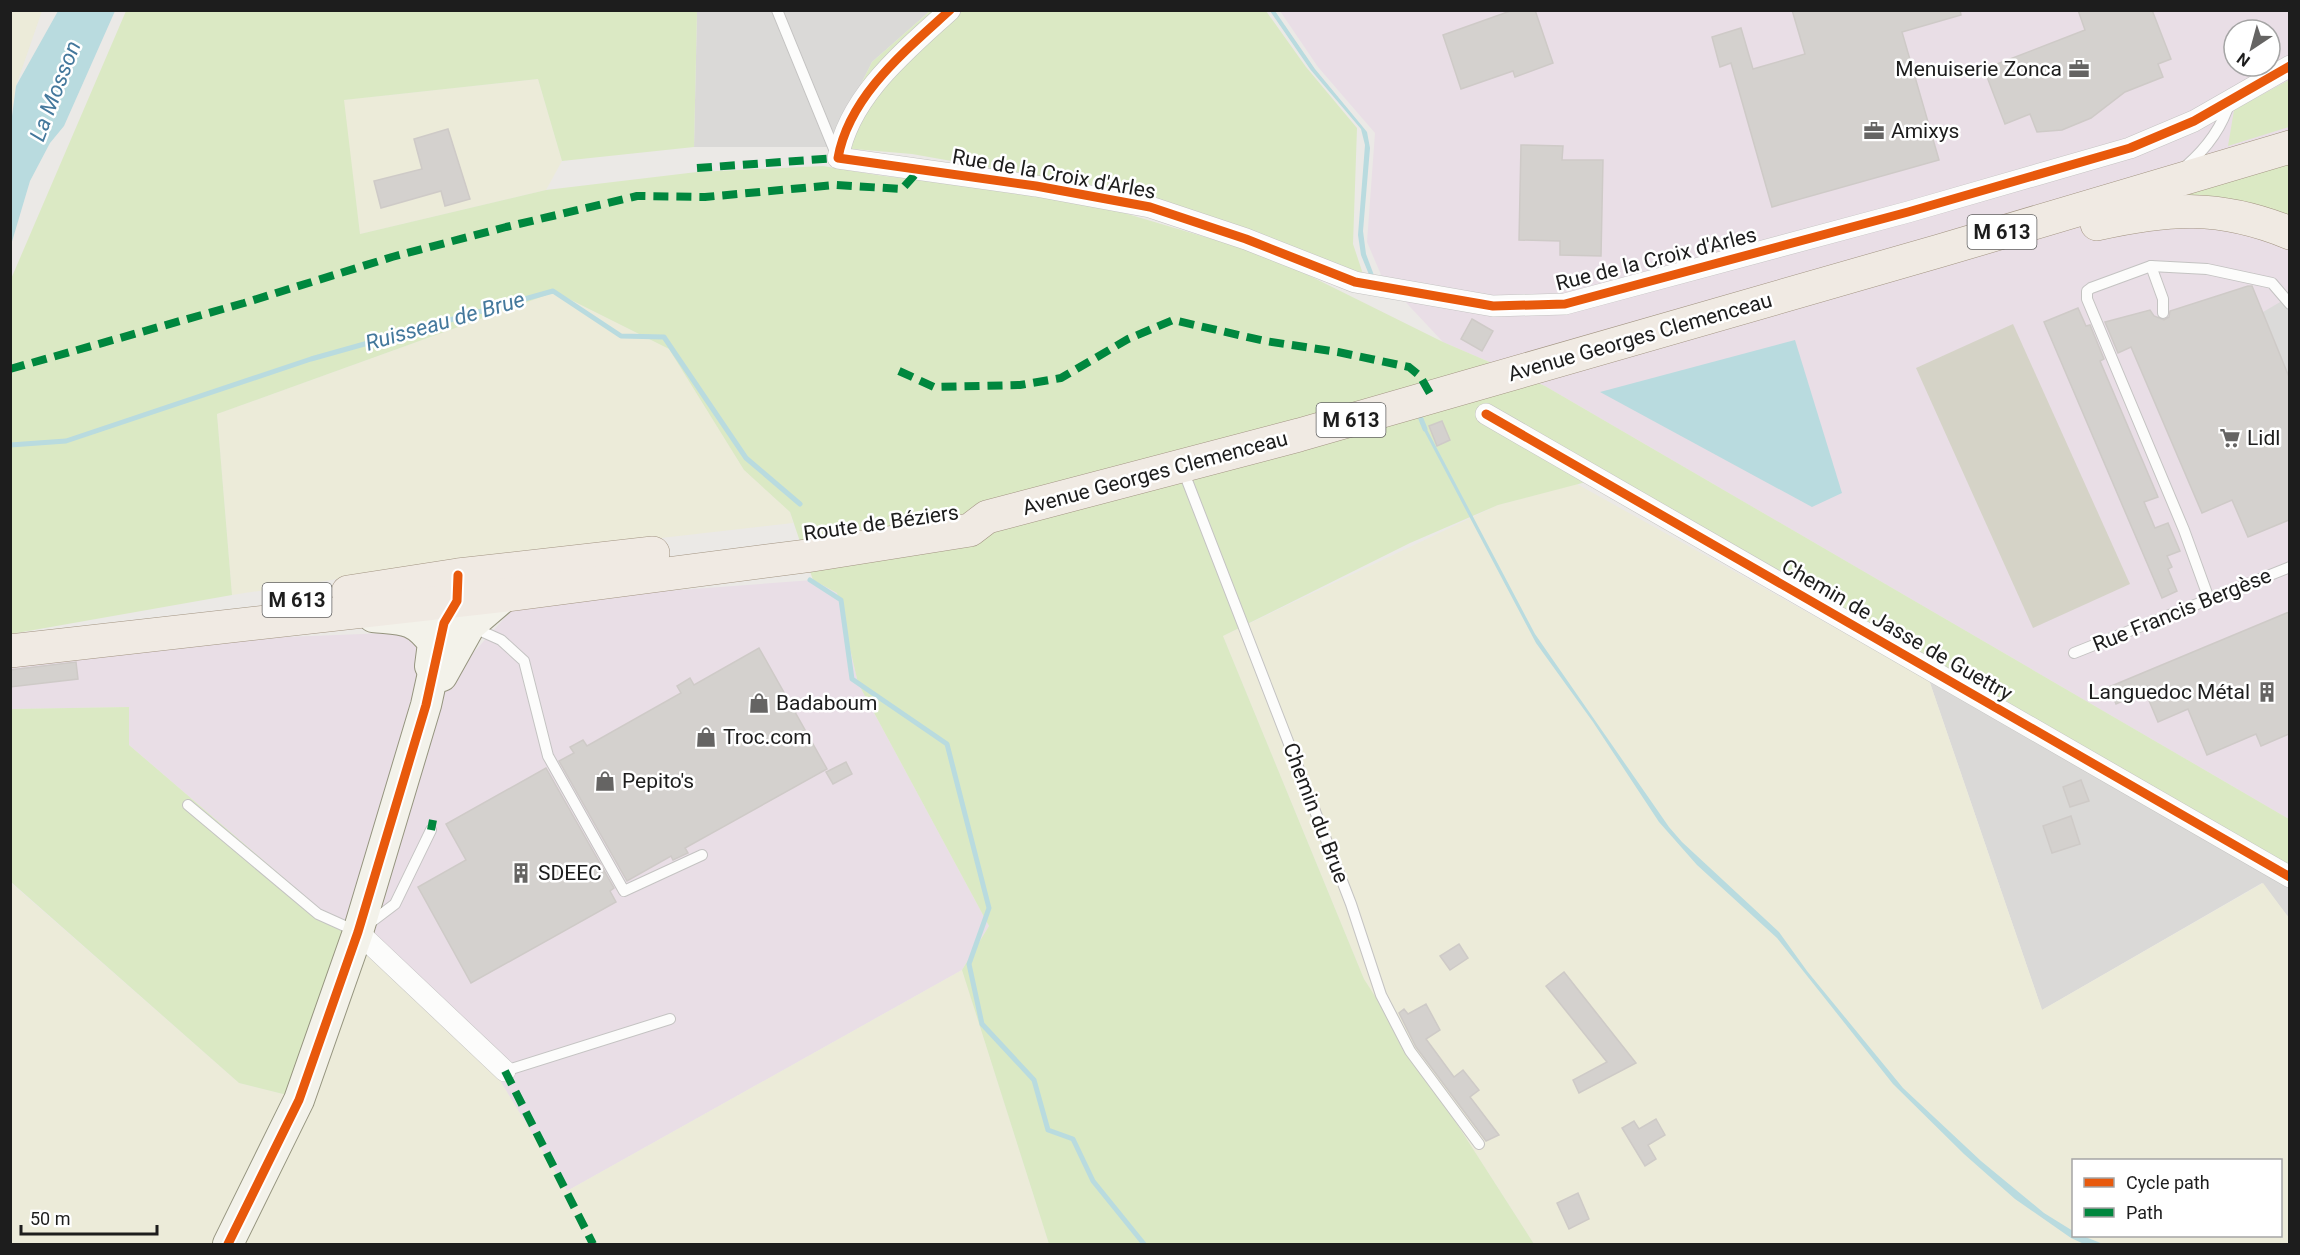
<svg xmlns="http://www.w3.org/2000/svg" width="2300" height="1255" font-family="Roboto,sans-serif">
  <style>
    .residential { fill: #dad9d7 }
    .industrial { fill: #e9dee6; fill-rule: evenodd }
    .construction { fill: #d5d3c7 }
    .farmland { fill: #ecebd9; fill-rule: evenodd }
    .grass { fill: #dbe9c4 }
    .parking { fill: #dbdad9 }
    .water { fill: #b9dbdf }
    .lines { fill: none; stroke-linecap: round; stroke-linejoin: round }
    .stream { stroke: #b9dbdf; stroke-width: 5 }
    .building { fill: #d4d1ce; stroke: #cecac7; stroke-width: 1.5 }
    .lane-casing { stroke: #c4c3c2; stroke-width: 12 }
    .street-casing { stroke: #c4c3c2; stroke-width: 22 }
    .secondary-casing { stroke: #95947e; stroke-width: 32 }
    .primary-casing { stroke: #a29482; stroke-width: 34 }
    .lane { stroke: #fcfcfb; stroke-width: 10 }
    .street { stroke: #fcfcfb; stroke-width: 21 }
    .secondary { stroke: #f3f2ea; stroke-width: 30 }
    .primary { stroke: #f0eae3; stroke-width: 33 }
    .quiet { stroke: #00873e; stroke-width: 8; stroke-dasharray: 15 8; stroke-linecap: butt }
    .cycleway-casing { stroke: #fff; stroke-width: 13 }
    .cycleway { stroke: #e8590c; stroke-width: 9 }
    .labels { text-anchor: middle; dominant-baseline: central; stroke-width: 5; stroke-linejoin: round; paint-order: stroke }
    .shield { fill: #fff; stroke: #616161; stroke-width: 1.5 }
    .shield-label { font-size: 20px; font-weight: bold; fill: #1d1d1d }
    .poi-label { font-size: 21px; fill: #1d1d1d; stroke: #fff; text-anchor: start }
    .street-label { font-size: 21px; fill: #1d1d1d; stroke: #fff }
    .water-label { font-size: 22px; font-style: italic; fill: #44789c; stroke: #fff }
  </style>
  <rect width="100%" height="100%" fill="#ebe9e6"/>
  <g class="residential">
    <path d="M697,11H930L872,62L830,147H694Z"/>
    <path d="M1929,680L2289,883V918L2262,883L2042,1010Z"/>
  </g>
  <g class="industrial">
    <path d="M1280,11H2289V819L1545,386L1443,342L1382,277L1367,242L1375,133L1318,67ZM2234,30H2270V66H2234Z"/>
    <path d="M813,580L837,593L858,683L989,926L962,970L567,1191L496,1074L369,935L446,683L519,602Z"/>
    <path d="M439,631L347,932L129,745L128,707L11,709L10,661L233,639Z"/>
  </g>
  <path class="construction" d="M2013,324L2130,584L2033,628L1916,368Z"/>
  <g class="farmland">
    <path d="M10,11H42L16,86L11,116Z"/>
    <path d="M538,79L562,161L546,190L360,234L343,100Z"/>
    <path d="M555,292L669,349L744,470L790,512L793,523L443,563L232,595L217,414Z"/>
    <path d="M1577,484L1929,680L2042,1010L2263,883L2289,918V1244H1534L1364,979L1223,636L1498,505ZM2074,1160H2280V1236H2074Z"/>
    <path d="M10,882L239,1083L291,1096L218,1244H11Z"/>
    <path d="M369,935L496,1074L567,1191L962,970L1049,1244H240Z"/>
  </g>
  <g class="grass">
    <path d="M126,11H697L694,147L562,161L538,79L344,100L360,234L546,190L697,172L823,166L883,176L999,188L1104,207L1252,251L1308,275L1443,342L1545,386L2289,819V870L1609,476L1498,505L1410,543L1223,636L1364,979L1534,1244H1049L962,970L989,926L858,683L837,593L813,580L790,512L744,470L669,349L555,292L217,414L232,595L11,634V279Z"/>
    <path d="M930,11H1266L1306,67L1357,128L1353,244L1364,277L1256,233L1149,196L912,154L830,147L872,62Z"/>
    <path d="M2289,80V127L2228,146L2234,110Z"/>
    <path d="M2289,158V224L2173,202L2186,188Z"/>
    <path d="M129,707V745L347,932L291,1096L239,1083L11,882V709Z"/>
  </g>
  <path class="parking" d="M2289,297V377L2263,312Z"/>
  <g class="water">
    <path d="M58,11H115L64,126L50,143L30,181L11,245L10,131L16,86Z"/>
    <path d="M1270,11H1275L1315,69L1367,132L1370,148L1363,231L1366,254L1375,278L1370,277L1361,255L1358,235L1365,145L1361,129L1310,69Z"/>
    <path d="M1795,340L1842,493L1812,507L1600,392Z"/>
    <path d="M1423,422L1535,634L1669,827L1682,842L1779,932L1807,971L1903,1088L1981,1161L2044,1213L2073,1231L2074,1236H2083L2103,1244H2084L2071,1238L2015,1199L1964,1154L1893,1084L1777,938L1697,865L1659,822L1593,722L1536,643L1420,423Z"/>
  </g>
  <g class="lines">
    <g class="stream">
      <path d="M1421,419L1425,429"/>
      <path d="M10,445L66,441L311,359L553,291L621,336L664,337L746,458L800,504"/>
      <path d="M810,580L841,600L852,679L947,744L989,908L969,964L982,1024L1034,1080L1048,1130L1073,1139L1093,1181L1144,1244"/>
    </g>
  </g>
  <g class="building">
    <path d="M1513,10H1535L1553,63L1515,77L1513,71L1461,89L1443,35Z"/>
    <path d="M1792,10H1960L1961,15L1902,32L1939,160L1772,207L1731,63L1720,67L1712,37L1741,28L1753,69L1805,54Z"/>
    <path d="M2078,10H2152L2171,59L2158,64L2163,77L2125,92L2091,118L2062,130L2037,132L2030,114L2005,124L1984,69L2085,30Z"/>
    <path d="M448,129L470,199L445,206L441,191L381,208L374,181L422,169L414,139Z"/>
    <path d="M1521,145L1563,146L1562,160H1603L1601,256L1560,255V241L1519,240Z"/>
    <path d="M2248,286H2252L2289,377V520L2248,537L2232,500L2202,513L2131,347L2118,353L2105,322L2150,310L2154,316L2164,320L2169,317L2170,311Z"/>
    <path d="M2078,308L2086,326L2090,325L2104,359L2100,361L2158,497L2144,502L2155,528L2168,523L2180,551L2167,556L2172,567L2168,569L2177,591L2162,598L2044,322Z"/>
    <path d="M1472,319L1493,331L1482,351L1461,339Z"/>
    <path d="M1442,421L1450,440L1437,446L1429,426Z"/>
    <path d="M2289,612V734L2261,746L2256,734L2207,755L2188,709L2158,722L2145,691L2116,704L2109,687Z"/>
    <path d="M759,648L827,769L685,848L688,853L673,860L671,856L627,881L559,761L574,753L570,747L583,740L587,746L681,693L677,686L690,678L694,685Z"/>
    <path d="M76,662L78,679L10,687V670Z"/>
    <path d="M846,762L852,774L833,784L826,772Z"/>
    <path d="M546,768L614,888L610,891L616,902L471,983L418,887L466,860L446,824Z"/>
    <path d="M2081,780L2089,801L2070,807L2063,787Z"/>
    <path d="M2071,816L2080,844L2052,853L2043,826Z"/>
    <path d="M1459,944L1468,958L1450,970L1440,956Z"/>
    <path d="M1564,972L1636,1063L1579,1093L1573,1080L1607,1062L1546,986Z"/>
    <path d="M1426,1004L1440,1030L1426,1039L1454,1077L1463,1070L1479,1090L1470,1097L1499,1135L1486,1141L1416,1047L1399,1013L1404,1009L1408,1014Z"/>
    <path d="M1656,1119L1665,1135L1648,1145L1656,1159L1645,1166L1622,1128L1634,1121L1639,1129Z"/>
    <path d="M1578,1193L1589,1219L1569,1229L1557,1203Z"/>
  </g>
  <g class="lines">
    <g class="lane-casing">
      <g id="lane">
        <path d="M777,10L836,154"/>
        <path d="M2186,166C2207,148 2222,128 2230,101"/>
        <path d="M2151,266L2163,299V313"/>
        <path d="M1183,470L1351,904L1381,995L1410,1051L1479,1144"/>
        <path d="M2209,599L2184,530L2087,299V291L2091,288L2151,266L2207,269L2272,283L2290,304"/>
        <path d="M472,627L501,640L524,661L548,756L624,891L702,855"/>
        <path d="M2074,653L2290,567"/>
        <path d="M188,805L318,914L358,932L395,904L431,830"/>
        <path d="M505,1071L670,1019"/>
      </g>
    </g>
    <g class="street-casing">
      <g id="street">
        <path d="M950,10C905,51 849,96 838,158L1036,186L1150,207L1246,239L1355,282L1493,306L1565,304L1908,212L2130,148L2194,121L2290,66"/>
        <path d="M1486,414L2290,877"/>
        <path d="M358,932L505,1071"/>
      </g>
    </g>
    <g class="secondary-casing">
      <g id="secondary">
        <path d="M373,617C402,620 414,617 433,643L430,666"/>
        <path d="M442,676L470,626L506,595"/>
        <path d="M228,1244L299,1100L358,932L426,705L444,623L457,601L458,581"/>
      </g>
    </g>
    <g class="primary-casing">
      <g id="primary">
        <path d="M2097,224C2169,208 2219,204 2290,233"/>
        <path d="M348,592L458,575L653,553"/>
        <path d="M10,651L506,595L806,556L970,530L987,517L1299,435L1939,251L2290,147"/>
      </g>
    </g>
    <use href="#lane" class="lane"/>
    <use href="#street" class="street"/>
    <use href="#secondary" class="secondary"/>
    <use href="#primary" class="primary"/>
    <g class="quiet">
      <path d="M697,168L838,158"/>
      <path d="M10,369L244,303L392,257L506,227L637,196L705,197L835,185L902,189L920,169"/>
      <path d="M899,371L934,387L1020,385L1061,378L1128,339L1173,320L1265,341L1338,352L1409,367L1420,376L1432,397"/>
      <path d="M431,830L433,820"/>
      <path d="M505,1071L593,1244"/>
    </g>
    <g class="cycleway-casing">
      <g id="cycleway">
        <path d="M950,10C905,51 849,96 838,158L1036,186L1150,207L1246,239L1355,282L1493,306L1565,304L1908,212L2130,148L2194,121L2290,66"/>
        <path d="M1486,414L2290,877"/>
        <path d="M228,1244L299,1100L358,932L426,705L444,623L457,601L458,575"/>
      </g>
    </g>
    <use href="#cycleway" class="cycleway"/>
  </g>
  <defs>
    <g id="office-bare" transform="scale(1.62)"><path d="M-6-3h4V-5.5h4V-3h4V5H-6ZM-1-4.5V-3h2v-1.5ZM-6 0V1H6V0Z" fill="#656463" stroke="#fff" stroke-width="2.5" paint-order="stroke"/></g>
    <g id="supermarket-bare" transform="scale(1.62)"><path d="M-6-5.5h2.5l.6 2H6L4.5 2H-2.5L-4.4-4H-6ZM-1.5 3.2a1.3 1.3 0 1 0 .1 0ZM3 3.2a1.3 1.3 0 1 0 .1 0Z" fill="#656463" stroke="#fff" stroke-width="2.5" paint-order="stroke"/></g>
    <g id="building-bare" transform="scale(1.62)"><path d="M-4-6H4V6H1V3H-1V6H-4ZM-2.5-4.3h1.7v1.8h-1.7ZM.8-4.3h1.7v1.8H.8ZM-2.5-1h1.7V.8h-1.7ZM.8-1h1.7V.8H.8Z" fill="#656463" stroke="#fff" stroke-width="2.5" paint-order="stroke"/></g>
    <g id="shop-bare" transform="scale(1.62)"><path d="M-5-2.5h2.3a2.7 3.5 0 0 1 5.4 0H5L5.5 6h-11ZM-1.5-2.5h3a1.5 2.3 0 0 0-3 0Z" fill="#656463" stroke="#fff" stroke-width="2.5" paint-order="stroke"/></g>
  </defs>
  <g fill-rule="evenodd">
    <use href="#office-bare" x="2079" y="69"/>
    <use href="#office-bare" x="1874" y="131"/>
    <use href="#supermarket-bare" x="2230" y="438"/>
    <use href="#building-bare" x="2267" y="692"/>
    <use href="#shop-bare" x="759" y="703"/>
    <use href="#shop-bare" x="706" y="737"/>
    <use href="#shop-bare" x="605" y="781"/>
    <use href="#building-bare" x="521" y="873"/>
  </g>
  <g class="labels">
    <g class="shield">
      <rect x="1967.5" y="215" width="69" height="34" rx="4.5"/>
      <rect x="1316.5" y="403" width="69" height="34" rx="4.5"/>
      <rect x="262.5" y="583" width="69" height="34" rx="4.5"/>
    </g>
    <g class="shield-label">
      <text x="2002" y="232">M 613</text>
      <text x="1351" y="420">M 613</text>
      <text x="297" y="600">M 613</text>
    </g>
    <g class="poi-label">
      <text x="2062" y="69" text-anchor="end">Menuiserie Zonca</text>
      <text x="1891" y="131">Amixys</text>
      <text x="2247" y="438">Lidl</text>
      <text x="2250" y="692" text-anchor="end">Languedoc Métal</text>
      <text x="776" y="703">Badaboum</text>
      <text x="723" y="737">Troc.com</text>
      <text x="622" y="781">Pepito's</text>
      <text x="538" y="873">SDEEC</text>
    </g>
    <g class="street-label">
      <text transform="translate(1054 174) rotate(10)">Rue de la Croix d'Arles</text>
      <text transform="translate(1656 259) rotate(-14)">Rue de la Croix d'Arles</text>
      <text transform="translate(1640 337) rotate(-16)">Avenue Georges Clemenceau</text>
      <text transform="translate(1155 473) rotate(-15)">Avenue Georges Clemenceau</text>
      <text transform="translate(881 523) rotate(-8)">Route de Béziers</text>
      <text transform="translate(2182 610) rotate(-22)">Rue Francis Bergèse</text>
      <text transform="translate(1897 630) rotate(30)">Chemin de Jasse de Guettry</text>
      <text transform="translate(1316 813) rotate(69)">Chemin du Brue</text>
    </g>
    <g class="water-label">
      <text transform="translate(55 91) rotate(-69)">La Mosson</text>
      <text transform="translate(445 321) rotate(-16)">Ruisseau de Brue</text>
    </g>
  </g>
  <rect width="2300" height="1255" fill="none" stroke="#1d1d1d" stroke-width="24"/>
  <rect x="2072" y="1159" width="210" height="78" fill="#ffffff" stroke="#a5a5a5" stroke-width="1.5"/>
  <rect x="2084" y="1178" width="30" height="9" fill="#e8590c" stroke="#a5a5a5" stroke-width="1.5"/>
  <text x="2126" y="1189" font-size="18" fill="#1d1d1d">Cycle path</text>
  <rect x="2084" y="1208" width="30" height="9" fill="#00873e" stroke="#a5a5a5" stroke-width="1.5"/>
  <text x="2126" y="1219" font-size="18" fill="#1d1d1d">Path</text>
  <g transform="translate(2252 48) rotate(216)"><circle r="28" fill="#ffffff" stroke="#a5a5a5" stroke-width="1.5"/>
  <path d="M0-4.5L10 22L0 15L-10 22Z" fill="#656463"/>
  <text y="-9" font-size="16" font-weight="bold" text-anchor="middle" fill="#1d1d1d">N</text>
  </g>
  <path d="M21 1225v9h136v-9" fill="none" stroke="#1d1d1d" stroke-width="3"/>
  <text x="30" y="1225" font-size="18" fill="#1d1d1d" stroke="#ffffff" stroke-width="4.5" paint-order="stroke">50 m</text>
</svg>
